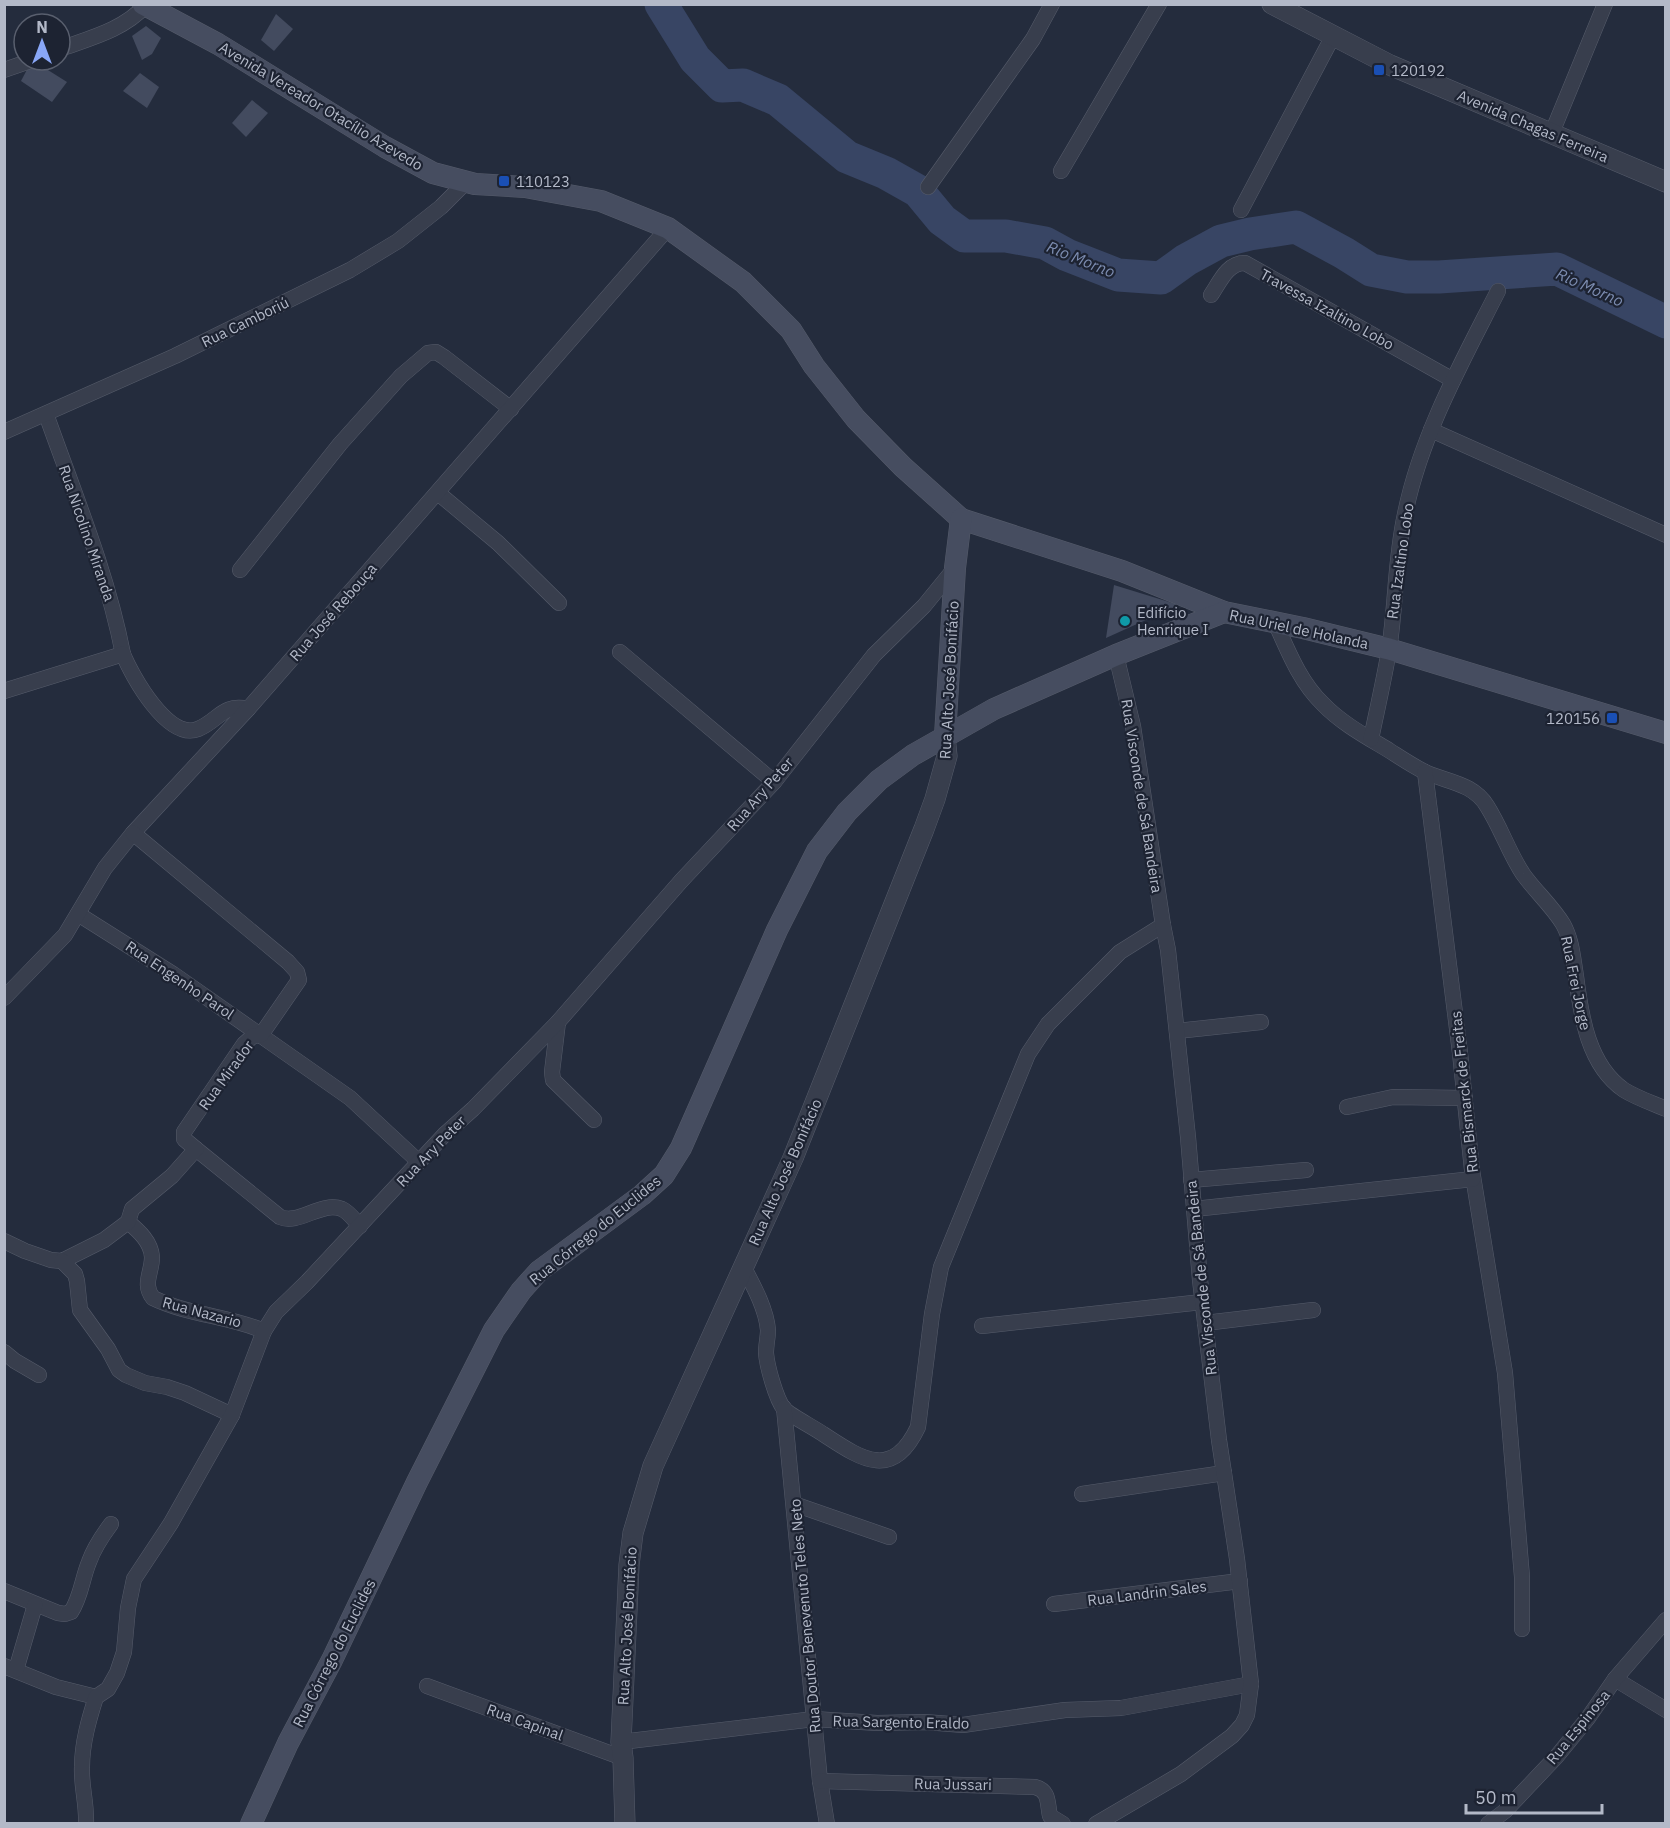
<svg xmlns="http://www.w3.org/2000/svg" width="1670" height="1828" font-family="'IBM Plex Sans',sans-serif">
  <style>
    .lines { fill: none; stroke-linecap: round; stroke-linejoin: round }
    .river { stroke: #384564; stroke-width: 33 }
    .building { fill: #434b5f }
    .minor-casing { stroke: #565c6b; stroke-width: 16 }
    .tertiary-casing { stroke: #565c6b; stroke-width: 21 }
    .secondary-casing { stroke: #565c6b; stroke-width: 22 }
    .minor { stroke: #383e4d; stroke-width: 15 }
    .tertiary { stroke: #383e4d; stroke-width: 20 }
    .secondary { stroke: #464d60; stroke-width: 21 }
    .transit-dot { fill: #1a4fb4; stroke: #1d2332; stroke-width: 2 }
    .culture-dot { fill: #0f9aa8; stroke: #1d2332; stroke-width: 2 }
    .labels { text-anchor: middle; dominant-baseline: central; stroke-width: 4.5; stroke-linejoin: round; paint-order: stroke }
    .poi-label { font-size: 15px; fill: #b3b9c8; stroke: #1d2332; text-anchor: start }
    .street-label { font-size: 15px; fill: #b3b9c8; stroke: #1d2332 }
    .water-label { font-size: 16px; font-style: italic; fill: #7c8cb0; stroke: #1d2332 }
  </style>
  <rect width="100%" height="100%" fill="#242c3d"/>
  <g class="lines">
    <path class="river" d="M661,4L695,59L722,86L743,85L778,100L847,157L886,173L918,191L942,220L964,236H1006L1045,243L1067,255L1118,275L1161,278L1186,260L1221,241L1250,234L1296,227L1344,253L1371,270L1407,277H1439L1557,269L1666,322"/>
  </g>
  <g class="building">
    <path d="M276,14L293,29L274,51L261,40Z"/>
    <path d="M146,26L161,38L152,54L142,60L132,36Z"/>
    <path d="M32,60L67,82L52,102L21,81Z"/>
    <path d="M140,73L159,87L147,108L123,91Z"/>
    <path d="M252,100L268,113L246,137L232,123Z"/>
    <path d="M1114,585L1179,605L1106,638Z"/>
  </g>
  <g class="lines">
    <g class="minor-casing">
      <g id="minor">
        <path d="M60,49C90,38 123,30 145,6"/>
        <path d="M4,70L33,60"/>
        <path d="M1551,135L1605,4"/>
        <path d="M1061,171L1159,4"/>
        <path d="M928,187L1033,39L1052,4"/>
        <path d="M1241,210L1333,36"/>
        <path d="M1211,295C1220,282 1227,263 1245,263L1453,380"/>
        <path d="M46,414C74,493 107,572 123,654"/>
        <path d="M1431,430L1666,535"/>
        <path d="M4,432L175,356L350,270L398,241L441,207L467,181"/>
        <path d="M438,493L498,543L559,603"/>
        <path d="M240,570L340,444L401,376L428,353L436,352L444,357L511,409"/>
        <path d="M1275,622C1288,651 1300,682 1323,704C1341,723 1367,737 1390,751C1401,758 1413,766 1425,772C1447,782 1473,783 1487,806C1501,828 1509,853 1523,874C1535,891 1552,906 1563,924C1572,940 1573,958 1576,976C1581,1016 1588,1065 1624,1090C1637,1098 1652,1103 1666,1109"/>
        <path d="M620,652L774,782"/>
        <path d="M4,691L123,654C132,676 168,741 198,729C218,721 223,703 248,709"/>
        <path d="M1371,739C1377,710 1384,680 1389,650C1396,605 1395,559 1405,514C1421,435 1462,362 1498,291"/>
        <path d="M1425,772L1460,1053L1472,1170L1505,1373L1522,1577V1629"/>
        <path d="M78,914L173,974L350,1098L419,1162"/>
        <path d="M4,998L65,935L105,868L133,833L248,709L668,228"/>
        <path d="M558,1022L552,1072L553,1080L594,1120"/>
        <path d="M1177,1031L1261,1022"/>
        <path d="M1347,1107L1393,1097L1465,1098"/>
        <path d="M196,1149L280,1217C299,1225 321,1201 342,1209C349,1212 355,1221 360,1226"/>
        <path d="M1191,1180L1306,1170"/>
        <path d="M1194,1209L1473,1179"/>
        <path d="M128,1222C139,1231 151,1242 152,1257C152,1273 142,1284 153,1298C188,1315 229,1316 264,1331"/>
        <path d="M4,1241L25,1251L51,1260L62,1261L104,1240L128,1222L132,1209L172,1176L196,1149L184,1139V1132L244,1044L253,1036L261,1035L299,980L297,972L288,962L133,833"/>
        <path d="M62,1261L75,1274L77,1281L80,1310L108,1349L119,1370L126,1375L145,1383L167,1387L185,1393L232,1415"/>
        <path d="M743,1266C753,1285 766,1308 768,1330C768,1337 766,1345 766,1353C767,1366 776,1399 784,1409C791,1416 813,1427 823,1434C860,1458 892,1482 918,1427L932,1314L941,1267L1028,1054L1048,1024L1120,952L1163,925"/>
        <path d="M1205,1323L1313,1310"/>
        <path d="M982,1326L1202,1302"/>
        <path d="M4,1352L15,1361L39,1375"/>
        <path d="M784,1408L820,1781L827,1824"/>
        <path d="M1082,1494L1224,1473"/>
        <path d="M794,1504L889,1537"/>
        <path d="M4,1591L58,1613L65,1614L71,1612C81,1597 82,1579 89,1562C94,1548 102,1536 111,1524"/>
        <path d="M1054,1604L1240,1581"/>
        <path d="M4,1666L56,1687L96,1697"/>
        <path d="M16,1670L35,1605"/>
        <path d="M1615,1679L1666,1710"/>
        <path d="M427,1686L623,1758"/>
        <path d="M621,1742L814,1719L877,1723L925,1722L963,1725L1065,1710L1121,1708L1251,1684"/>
        <path d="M820,1781L1035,1787C1050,1791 1047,1803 1050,1816L1063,1824"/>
        <path d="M86,1824C87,1804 81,1786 82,1767C82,1743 89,1719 96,1697L108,1689L117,1673L124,1652L128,1608L134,1579L171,1523L232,1415L264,1331L276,1312L307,1282L445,1134L473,1109L558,1022L681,881L774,782L874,655L924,606L955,568"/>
        <path d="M1096,1824L1181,1774L1232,1736L1242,1725L1247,1715L1251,1684L1237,1559L1219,1440L1200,1280L1188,1137L1168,950L1163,925L1133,726L1116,655"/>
        <path d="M1488,1824L1505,1811L1557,1756L1588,1718L1615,1679L1666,1620"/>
      </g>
    </g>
    <g class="tertiary-casing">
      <g id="tertiary">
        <path d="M1272,4L1390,65L1666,182"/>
        <path d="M625,1824L623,1758L621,1742L629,1565L633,1533L653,1466L793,1158L924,829L935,799L947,756L945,736"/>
      </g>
    </g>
    <g class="secondary-casing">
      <g id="secondary">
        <path d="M143,4L218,44L385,147L433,173L475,184L525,187L601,201L668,228L743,282L791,330L814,366L856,419L903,467L961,519L1122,571L1224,612L1303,628L1389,649L1666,733"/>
        <path d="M945,736L955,568L961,519"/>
        <path d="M251,1824L288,1743L332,1660L417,1482L494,1330L521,1291L539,1271L642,1195L664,1175L681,1148L777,930L817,851L847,812L879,780L913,755L994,709L1116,655L1224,612"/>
      </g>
    </g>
    <use href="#minor" class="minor"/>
    <use href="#tertiary" class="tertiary"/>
    <use href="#secondary" class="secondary"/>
  </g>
  <g class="transit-dot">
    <rect x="1373" y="64" width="12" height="12" rx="3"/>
    <rect x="498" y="175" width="12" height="12" rx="3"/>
    <rect x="1606" y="712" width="12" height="12" rx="3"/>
  </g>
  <circle class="culture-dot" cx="1125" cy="621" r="6"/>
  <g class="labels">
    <g class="poi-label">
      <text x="1391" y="70">120192</text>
      <text x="516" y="181">110123</text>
      <text x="1137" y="612">Edifício<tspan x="1137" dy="17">Henrique I</tspan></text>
      <text x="1600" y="718" text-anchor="end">120156</text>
    </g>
    <g class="street-label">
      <text transform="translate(321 106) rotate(31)">Avenida Vereador Otacílio Azevedo</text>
      <text transform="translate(1533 126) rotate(23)">Avenida Chagas Ferreira</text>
      <text transform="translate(1327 309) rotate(29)">Travessa Izaltino Lobo</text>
      <text transform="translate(245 322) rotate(-26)">Rua Camboriú</text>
      <text transform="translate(87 533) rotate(71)">Rua Nicolino Miranda</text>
      <text transform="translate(1400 561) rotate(-82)">Rua Izaltino Lobo</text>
      <text transform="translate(333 612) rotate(-49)">Rua José Rebouça</text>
      <text transform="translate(1299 629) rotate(12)">Rua Uriel de Holanda</text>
      <text transform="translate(949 680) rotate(-87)">Rua Alto José Bonifácio</text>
      <text transform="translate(760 794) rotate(-49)">Rua Ary Peter</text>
      <text transform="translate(1142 796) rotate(81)">Rua Visconde de Sá Bandeira</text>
      <text transform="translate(180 980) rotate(34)">Rua Engenho Parol</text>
      <text transform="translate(1576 983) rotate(78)">Rua Frei Jorge</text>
      <text transform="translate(226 1075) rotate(-54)">Rua Mirador</text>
      <text transform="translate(1464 1092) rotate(-96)">Rua Bismarck de Freitas</text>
      <text transform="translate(431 1151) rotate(-46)">Rua Ary Peter</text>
      <text transform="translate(785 1172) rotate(-66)">Rua Alto José Bonifácio</text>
      <text transform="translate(595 1230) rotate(-39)">Rua Córrego do Euclides</text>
      <text transform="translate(1201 1278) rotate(-96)">Rua Visconde de Sá Bandeira</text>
      <text transform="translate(202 1312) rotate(15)">Rua Nazario</text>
      <text transform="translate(1147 1593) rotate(-7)">Rua Landrin Sales</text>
      <text transform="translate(805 1616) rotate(-95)">Rua Doutor Benevenuto Teles Neto</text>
      <text transform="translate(627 1626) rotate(-87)">Rua Alto José Bonifácio</text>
      <text transform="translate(334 1653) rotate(-63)">Rua Córrego do Euclides</text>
      <text transform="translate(525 1722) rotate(20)">Rua Capinal</text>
      <text transform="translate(901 1722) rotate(1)">Rua Sargento Eraldo</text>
      <text transform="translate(1578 1727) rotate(-51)">Rua Espinosa</text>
      <text transform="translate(953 1784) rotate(1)">Rua Jussari</text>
    </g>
    <g class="water-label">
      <text transform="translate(1081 259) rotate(22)">Rio Morno</text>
      <text transform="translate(1590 287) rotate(24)">Rio Morno</text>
    </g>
  </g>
  <rect width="1670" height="1828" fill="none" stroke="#b3b9c8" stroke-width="12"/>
  <g transform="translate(42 42)"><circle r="28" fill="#1d2332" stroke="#595f6e" stroke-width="1.5"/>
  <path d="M0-4.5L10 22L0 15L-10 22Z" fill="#89a7f7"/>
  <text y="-9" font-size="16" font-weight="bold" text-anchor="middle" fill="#b3b9c8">N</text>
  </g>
  <path d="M1466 1804v9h136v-9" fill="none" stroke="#b3b9c8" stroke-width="3"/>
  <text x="1475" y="1804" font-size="18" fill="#b3b9c8" stroke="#1d2332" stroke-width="4.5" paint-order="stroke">50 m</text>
</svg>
